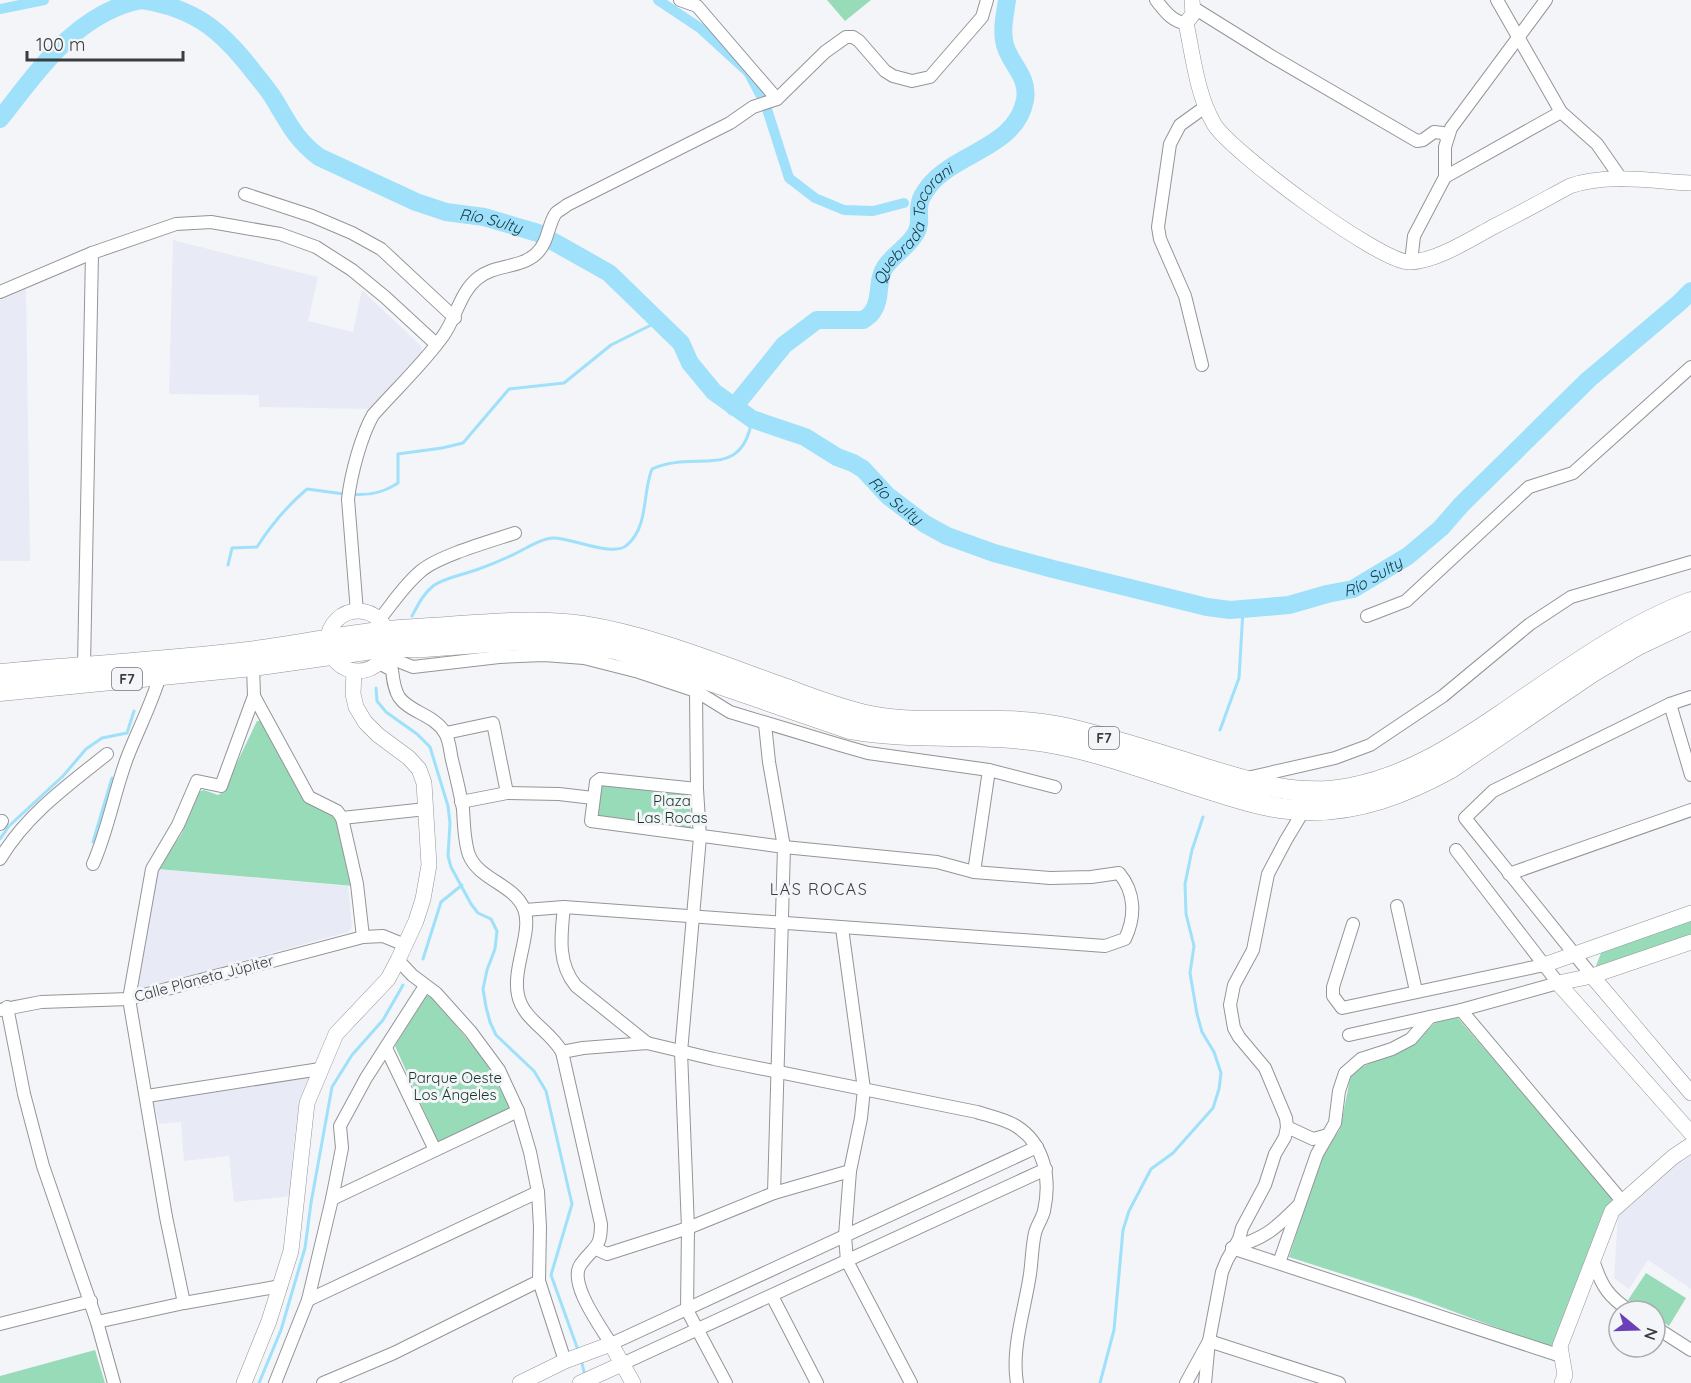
<svg xmlns="http://www.w3.org/2000/svg" width="1691" height="1383" font-family="Quicksand,sans-serif">
  <style>
    .built { fill: #e8ebf6 }
    .green { fill: #98dbb9 }
    .lines { fill: none; stroke-linecap: round; stroke-linejoin: round }
    .stream { stroke: #9fe0fa; stroke-width: 3 }
    .canal { stroke: #9fe0fa; stroke-width: 10 }
    .river { stroke: #9fe0fa; stroke-width: 18 }
    .minor-casing { stroke: #949598; stroke-width: 14 }
    .tertiary-casing { stroke: #949598; stroke-width: 16 }
    .trunk-casing { stroke: #949598; stroke-width: 21 }
    .minor { stroke: #fff; stroke-width: 12 }
    .tertiary { stroke: #fff; stroke-width: 15 }
    .trunk { stroke: #fff; stroke-width: 20 }
    .labels { text-anchor: middle; dominant-baseline: central; stroke-width: 6; stroke-linejoin: round; paint-order: stroke }
    .shield { fill: #f4f5f8; stroke: #727475; stroke-width: 1.5 }
    .shield-label { font-size: 14px; font-weight: bold; fill: #3b3c3d }
    .park-label { font-size: 15px; fill: #133626; stroke: #f4f5f8 }
    .street-label { font-size: 15px; fill: #3b3c3d; stroke: #f4f5f8 }
    .water-label { font-size: 16px; font-style: italic; fill: #133a47; stroke: #f4f5f8 }
    .neighbourhood-label { font-size: 16px; letter-spacing: 1.5px; fill: #3b3c3d; stroke: #f4f5f8 }
  </style>
  <rect width="100%" height="100%" fill="#f4f5f8"/>
  <g class="built">
    <path d="M173,240L318,277L308,321L353,332L362,290L421,346L422,354L374,409L259,407V395L169,394Z"/>
    <path d="M26,289L30,561H0V300Z"/>
    <path d="M158,869L348,886L352,927L348,932L145,988L140,987L138,984Z"/>
    <path d="M312,1076L298,1113L293,1150L291,1196L234,1202L229,1156L184,1161L181,1122L159,1124L153,1101Z"/>
    <path d="M1691,1152V1289L1648,1260L1629,1289L1614,1278L1618,1215L1675,1161Z"/>
  </g>
  <g class="green">
    <path d="M827,0H871L845,21Z"/>
    <path d="M257,721H261L263,724L305,802L330,812L335,816L338,824L353,886L158,869L182,833L198,792L204,790L218,795L223,792Z"/>
    <path d="M602,784L690,794L691,827L689,829L599,818V788Z"/>
    <path d="M1691,920V936L1599,967L1596,966L1601,953Z"/>
    <path d="M426,996H431L484,1059L510,1108L438,1142L395,1046Z"/>
    <path d="M1457,1017L1616,1201L1554,1349L1417,1298L1289,1257L1321,1158L1340,1129L1351,1074L1359,1068L1397,1052L1415,1042L1437,1021Z"/>
    <path d="M1646,1273L1686,1298L1669,1326L1655,1317V1311H1645L1628,1300Z"/>
    <path d="M95,1350L105,1383H0V1376Z"/>
  </g>
  <g class="lines">
    <g class="stream">
      <path d="M351,494C369,496 383,493 398,483V454L442,448L463,443L509,389L564,383L611,345L659,321"/>
      <path d="M228,565L232,548L257,547C271,525 287,506 307,489L344,494"/>
      <path d="M412,616C418,605 423,594 433,586C444,578 462,575 476,570C493,564 510,557 526,548C534,544 542,539 552,538C571,537 613,558 627,545C649,526 642,494 652,469C695,449 742,483 752,419"/>
      <path d="M376,688L377,701L386,712L417,734L430,747L448,806L450,823L448,856L451,867L471,904L478,913L491,919L497,931L495,949L487,970L483,989L486,1007L490,1022L496,1035L534,1071L546,1091L572,1204L551,1275L578,1350"/>
      <path d="M1220,730L1239,678L1243,610"/>
      <path d="M0,839L9,826L63,776L86,749L102,738L127,733L134,711"/>
      <path d="M93,842L112,778"/>
      <path d="M423,959L441,902L462,885"/>
      <path d="M581,1359L585,1376"/>
      <path d="M259,1383L281,1330L305,1248L311,1203L332,1087L352,1055L383,1020L403,985"/>
      <path d="M1100,1383L1114,1330L1123,1230L1129,1211L1151,1169L1173,1153L1213,1108L1219,1089L1221,1073L1214,1052L1202,1032L1197,1014L1190,973L1194,946L1186,914L1185,884L1192,850L1203,817"/>
    </g>
    <g class="canal">
      <path d="M658,0L700,28L748,72L762,98"/>
      <path d="M0,9L44,0"/>
      <path d="M765,103L789,178L815,198L844,210L873,211L904,203"/>
    </g>
    <g class="river">
      <path id="s1" d="M142,0C194,8 221,30 252,70C259,79 268,89 274,99C288,122 296,140 319,157L416,202L446,212L484,217L538,233L609,273L681,343L690,363L714,392L752,419L805,437L837,457L853,463L863,469L888,496L925,524L947,536L994,553L1053,569L1207,607L1230,610L1289,605L1327,594L1353,589L1408,556L1441,528L1461,505L1588,380L1679,303L1691,291"/>
      <path d="M0,119C38,71 77,12 142,0"/>
      <path id="s2" d="M734,407L784,345L817,320H863C866,318 871,315 873,311C882,298 876,281 885,267C893,255 909,246 916,233C922,223 917,213 920,202C921,197 926,190 929,186C956,152 1016,148 1025,100C1029,76 1010,64 1005,45C1001,30 1005,15 1007,0"/>
    </g>
    <g class="minor-casing">
      <g id="minor">
        <path d="M680,0L697,6L777,99"/>
        <path d="M1156,0C1164,10 1172,22 1186,23"/>
        <path d="M1497,0L1561,112L1597,144L1622,180"/>
        <path d="M1194,8L1271,56L1417,141L1423,140L1434,132L1443,133L1447,138"/>
        <path d="M1445,177L1561,112"/>
        <path d="M245,194L312,216L352,233L381,249L455,318"/>
        <path d="M1411,262L1414,236L1445,177V147L1451,128L1546,0"/>
        <path d="M0,292L92,253L176,224L211,222L280,234L316,247L352,270L385,297L436,344"/>
        <path d="M1202,365L1185,296L1160,239L1158,227L1170,144L1180,125L1205,107"/>
        <path d="M357,612L348,499C351,474 361,436 373,415C396,389 423,364 443,336C456,318 460,292 478,278C495,264 519,269 536,254C549,242 548,223 556,213C559,210 564,208 567,205L730,123L753,107L777,99L825,52L846,37H853L859,41L885,71L893,76L912,81L930,77L982,17L987,0"/>
        <path d="M1367,616L1406,601L1529,487L1573,473L1691,367"/>
        <path d="M379,620C393,603 404,585 421,571C438,556 491,541 515,533"/>
        <path d="M385,656L413,667L499,657L544,655L584,658L639,672L696,691L730,712L840,745L868,753L989,770L1055,787"/>
        <path d="M379,663L392,670C393,679 394,689 399,697C409,712 435,715 445,733C450,741 450,752 452,760C456,776 460,793 463,809C464,824 464,841 469,855C479,880 514,884 524,909C533,931 512,968 518,995C523,1020 550,1030 562,1052L601,1224C601,1249 594,1246 581,1264C567,1282 601,1327 611,1344L1037,1147"/>
        <path d="M84,666L92,253"/>
        <path d="M253,666L254,696L309,797L337,811L342,818L357,884L363,937"/>
        <path d="M696,691L697,789L700,837L681,1052L688,1228L687,1310L726,1383"/>
        <path d="M1670,704L1691,775"/>
        <path d="M765,724L769,762L784,847L774,1193"/>
        <path d="M446,733L493,723L507,793"/>
        <path d="M1247,778L1335,758L1370,745L1443,696L1530,624L1571,597L1691,562"/>
        <path d="M461,802L507,793L559,794L593,798"/>
        <path d="M342,818L426,809"/>
        <path d="M0,824L2,821"/>
        <path d="M0,859C26,815 68,785 107,754"/>
        <path d="M93,864C108,830 114,793 127,758C138,730 151,705 160,676"/>
        <path d="M974,872L989,770"/>
        <path d="M1509,874L1691,810"/>
        <path d="M1397,906L1416,991"/>
        <path d="M564,907C561,935 557,963 576,986L647,1043"/>
        <path d="M525,910L564,907L1105,946L1125,939C1136,916 1135,892 1119,873L1091,877L1050,878L974,872L937,862L784,847L591,821L596,782L600,779L697,789"/>
        <path d="M1353,924L1333,987V996L1342,1008L1544,965"/>
        <path d="M842,928L864,1089L861,1118L850,1171L845,1236L847,1261L911,1383"/>
        <path d="M398,960L412,975L436,993L471,1032L499,1070L518,1111L530,1152L538,1192L540,1227L539,1281L565,1361"/>
        <path d="M1592,976L1465,818L1493,791L1670,704L1691,697"/>
        <path d="M7,1007L24,1094L43,1166L97,1322L114,1383"/>
        <path d="M0,1010L41,1002L129,999L363,937L383,936L405,945"/>
        <path d="M1461,1010L1622,1201"/>
        <path d="M1349,1035L1461,1010L1558,983L1456,850"/>
        <path d="M386,1048L435,1150"/>
        <path d="M562,1052L583,1048L647,1043L714,1059L977,1112C989,1116 1005,1119 1016,1126C1045,1144 1051,1179 1044,1211C1042,1219 1037,1225 1035,1233C1032,1246 1032,1260 1030,1274C1025,1309 1011,1348 1017,1383"/>
        <path d="M147,1096L320,1069"/>
        <path d="M1287,1127L1313,1139L1328,1135"/>
        <path d="M332,1199L518,1111"/>
        <path d="M1232,1248L1561,1356"/>
        <path d="M1232,1248C1265,1238 1274,1230 1298,1206"/>
        <path d="M596,1249L607,1254L688,1228L774,1193L850,1171"/>
        <path d="M1279,1263L1317,1154L1335,1123L1339,1091L1345,1073L1361,1059L1392,1049L1411,1039L1430,1017"/>
        <path d="M1594,1263C1602,1287 1609,1297 1630,1311"/>
        <path d="M772,1296L817,1383"/>
        <path d="M308,1300L538,1192"/>
        <path d="M184,1303L166,1217L129,999L152,869L178,825L197,781L221,786L254,696"/>
        <path d="M97,1322L184,1303L281,1286"/>
        <path d="M0,1324L91,1301"/>
        <path d="M1655,1327L1691,1350"/>
        <path d="M622,1364L1046,1169"/>
        <path d="M275,1383L308,1300L332,1199L342,1148L340,1126L366,1078L425,986"/>
        <path d="M323,1383L394,1353L539,1281"/>
        <path d="M1186,1383L1209,1341L1339,1383"/>
        <path d="M1205,1383L1209,1341L1222,1272L1227,1260L1239,1239L1242,1228L1265,1185L1275,1154L1285,1137L1287,1127L1286,1118L1265,1068L1239,1037L1234,1028L1230,1005L1234,985L1253,950L1268,874L1286,840L1304,810"/>
      </g>
    </g>
    <g class="tertiary-casing">
      <g id="tertiary">
        <path d="M1192,0L1193,14L1186,23C1193,56 1197,95 1214,124C1230,151 1379,262 1409,262C1435,262 1471,239 1493,227C1519,214 1544,200 1570,186C1607,173 1652,181 1691,183"/>
        <circle cx="358" cy="641" r="30"/>
        <path d="M1544,965L1691,913"/>
        <path d="M1592,976L1691,1093"/>
        <path d="M1558,983L1691,1133"/>
        <path d="M1558,983L1592,976L1691,942"/>
        <path d="M244,1383L269,1321L291,1251L307,1103L336,1034L388,979L398,960L416,921L423,899L429,865L424,783L419,769L409,758L378,735L365,722L356,707L353,694L354,671"/>
        <path d="M520,1383L565,1361L611,1344L633,1383"/>
        <path d="M580,1383L622,1364"/>
        <path d="M1562,1383L1565,1375L1560,1346L1612,1211L1673,1157L1691,1145"/>
      </g>
    </g>
    <g class="trunk-casing">
      <g id="trunk">
        <path d="M0,674C82,666 166,662 248,652C295,646 341,636 388,631C412,629 436,628 459,626C500,623 542,620 583,626C651,637 714,663 778,686C809,697 840,710 871,716C934,728 1003,713 1066,728C1109,738 1152,752 1194,765C1246,781 1295,799 1350,788C1407,777 1454,747 1501,715C1558,676 1626,626 1691,602"/>
        <path d="M0,691L253,666L387,647H424L521,640L571,643L615,649L643,658L850,729C914,741 980,731 1045,742C1101,751 1156,773 1211,790C1241,799 1272,810 1304,810C1357,812 1406,793 1451,768L1591,673L1638,645L1691,620"/>
      </g>
    </g>
    <use href="#minor" class="minor"/>
    <use href="#tertiary" class="tertiary"/>
    <use href="#trunk" class="trunk"/>
  </g>
  <g class="labels">
    <g class="shield">
      <rect x="112" y="668" width="30" height="22" rx="4.5"/>
      <rect x="1089" y="727" width="30" height="22" rx="4.5"/>
    </g>
    <g class="shield-label">
      <text x="127" y="679">F7</text>
      <text x="1104" y="738">F7</text>
    </g>
    <g class="park-label">
      <text x="672" y="800">Plaza<tspan x="672" dy="17">Las Rocas</tspan></text>
      <text x="455" y="1077">Parque Oeste<tspan x="455" dy="17">Los Ángeles</tspan></text>
    </g>
    <g class="street-label">
      <text transform="translate(204 978) rotate(-15)">Calle Planeta Júpiter</text>
    </g>
    <g class="water-label">
      <text stroke="none"><textPath href="#s1" startOffset="429">Río Sulty</textPath></text>
      <text stroke="none"><textPath href="#s2" startOffset="280">Quebrada Tocorani</textPath></text>
      <text stroke="none"><textPath href="#s1" startOffset="934">Río Sulty</textPath></text>
      <text stroke="none"><textPath href="#s1" startOffset="1438">Río Sulty</textPath></text>
    </g>
    <g class="neighbourhood-label">
      <text x="819" y="889">LAS ROCAS</text>
    </g>
  </g>
  <g transform="translate(1637 1329) rotate(109)"><circle r="28" fill="#f4f5f8" stroke="#aaabad" stroke-width="1.5"/>
  <path d="M0-4.5L10 22L0 15L-10 22Z" fill="#6c40b8"/>
  <text y="-9" font-size="16" font-weight="bold" text-anchor="middle" fill="#3b3c3d">N</text>
  </g>
  <path d="M27 51v9h156v-9" fill="none" stroke="#3b3c3d" stroke-width="3"/>
  <text x="36" y="51" font-size="18" fill="#3b3c3d" stroke="#f4f5f8" stroke-width="4.5" paint-order="stroke">100 m</text>
</svg>
